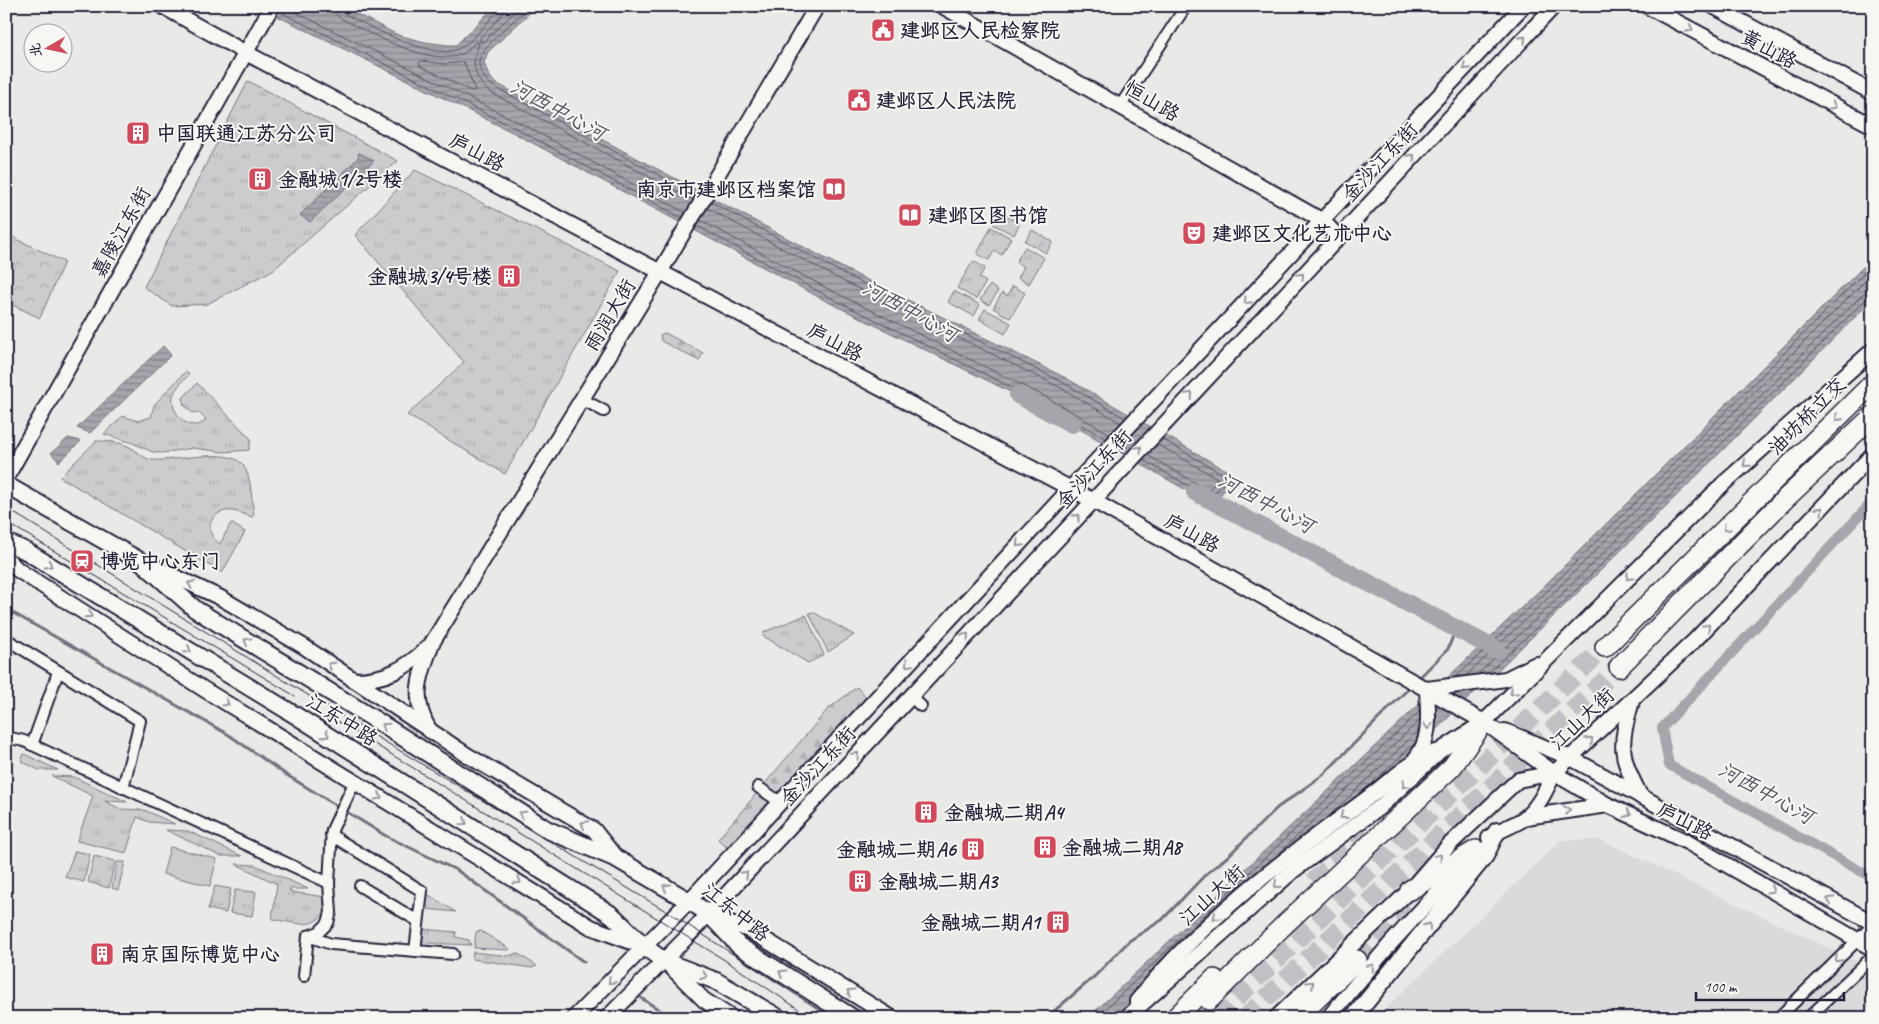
<svg xmlns="http://www.w3.org/2000/svg" width="1879" height="1024" font-family="Caveat,'LXGW WenKai TC',sans-serif">
  <style>
    .built { fill: #dadada }
    .grass { fill: url(#grass-tufts); stroke: #777784; fill-rule: evenodd }
    .forest { fill: url(#forest-firs); stroke: #777784 }
    .park { fill: url(#park-crowns); stroke: #777784 }
    .pitch { fill: #ccccce; stroke: #777784 }
    .water { fill: url(#water-rules); stroke: #71717f }
    .lines { fill: none; stroke-linecap: round; stroke-linejoin: round }
    .shore { stroke: #565668; stroke-width: 1 }
    .stream { stroke: #71717f; stroke-width: 3 }
    .canal { stroke: #a5a5ac; stroke-width: 10 }
    .river { stroke: #a5a5ac; stroke-width: 18 }
    .highway-tunnel { stroke: #c1c1c5; stroke-width: 19; stroke-dasharray: 19 9; stroke-linecap: butt }
    .street-casing { stroke: #22223b; stroke-width: 14 }
    .secondary-casing { stroke: #22223b; stroke-width: 18 }
    .primary-casing { stroke: #22223b; stroke-width: 20 }
    .highway-casing { stroke: #22223b; stroke-width: 22 }
    .street { stroke: #f6f6f2; stroke-width: 10 }
    .secondary { stroke: #f6f6f2; stroke-width: 14 }
    .primary { stroke: #f6f6f2; stroke-width: 16 }
    .highway { stroke: #f6f6f2; stroke-width: 19 }
    .tram { stroke: #22223b; stroke-width: 1 }
    .oneway { stroke: #9797a0 }
    .labels { text-anchor: middle; dominant-baseline: central; stroke-width: 4; stroke-linejoin: round; paint-order: stroke }
    .poi-label { font-size: 20px; font-weight: bold; fill: #22223b; stroke: #f6f6f2; text-anchor: start }
    .street-label { font-size: 20px; fill: #22223b; stroke: #f6f6f2 }
    .water-label { font-size: 21px; font-style: italic; fill: #565668; stroke: #f6f6f2 }
  </style>
  <defs>
    <pattern id="grass-tufts" width="24" height="20" patternUnits="userSpaceOnUse" patternTransform="scale(1.25)"><rect width="24" height="20" fill="#ccccce"/><path d="M3 7l-1-3M5 7V3M7 7l1-3M15 17l-1-3M17 17v-4M19 17l1-3" fill="none" stroke="#afafb2"/></pattern>
    <pattern id="forest-firs" width="22" height="20" patternUnits="userSpaceOnUse" patternTransform="scale(1.25)"><rect width="22" height="20" fill="#ccccce"/><path d="M5 1l3.5 6h-7zM16 11l3.5 6h-7z" fill="#afafb2"/></pattern>
    <pattern id="park-crowns" width="20" height="18" patternUnits="userSpaceOnUse" patternTransform="scale(1.25)"><rect width="20" height="18" fill="#ccccce"/><path d="M2 6a3 3 0 1 1 6 0M12 15a3 3 0 1 1 6 0" fill="none" stroke="#afafb2"/></pattern>
    <pattern id="water-rules" width="6" height="5" patternUnits="userSpaceOnUse" patternTransform="scale(1.25)"><rect width="6" height="5" fill="#a5a5ac"/><path d="M0 2.5h6" fill="none" stroke="#86868d"/></pattern>
  </defs>
  <rect width="100%" height="100%" fill="#e9e9e7"/>
  <filter id="ink" filterUnits="userSpaceOnUse"><feTurbulence type="fractalNoise" baseFrequency=".02" numOctaves="2"/><feDisplacementMap in="SourceGraphic" scale="10" xChannelSelector="R" yChannelSelector="G"/><feConvolveMatrix kernelMatrix="1 2 1 2 8 2 1 2 1" color-interpolation-filters="sRGB"/></filter>
  <g filter="url(#ink)">
    <path class="built" d="M1561,840H1601L1873,969V1018H1376Z"/>
    <g class="grass">
      <path d="M248,81L398,161L273,270L207,304L172,306L144,287ZM359,153L374,161L300,215L358,158Z"/>
      <path d="M415,170L620,271L505,474L407,415L464,362L355,235Z"/>
      <path d="M1000,212L1020,223L1014,235L993,224Z"/>
      <path d="M991,227L1011,238L1002,255L994,251L989,260L977,254Z"/>
      <path d="M1032,230L1053,242L1046,253L1025,241Z"/>
      <path d="M1025,247L1044,258L1029,284L1018,278L1024,267L1016,262Z"/>
      <path d="M973,261L985,268L979,278L986,282L976,299L957,288Z"/>
      <path d="M990,285L998,291L989,305L980,300Z"/>
      <path d="M1013,286L1025,293L1010,318L993,308L1002,293L1007,296Z"/>
      <path d="M954,291L980,305L974,316L948,302Z"/>
      <path d="M985,309L1011,323L1005,334L979,319Z"/>
      <path d="M186,371L189,375C184,380 177,386 174,393C167,411 190,436 206,420L198,412L193,413L184,405L183,398L197,383L251,439L249,450L223,452L193,448L162,453L153,452L130,442L104,434L123,416L138,421L151,417L154,405Z"/>
      <path d="M96,441C108,441 123,442 133,449C141,454 144,459 153,460C174,462 229,446 243,465C252,477 251,500 254,514L252,517C246,515 239,512 233,511C211,508 201,531 220,544L231,523L245,532L222,573L60,477Z"/>
      <path d="M813,612L854,635L828,652L809,613Z"/>
      <path d="M806,615L824,655L808,663L763,636L764,632Z"/>
      <path d="M24,754L58,770H39L21,761Z"/>
      <path d="M52,776L74,777L127,802L105,801L120,809L144,810L175,824L149,822L137,817L126,853L77,841L93,796Z"/>
      <path d="M166,830L188,831L242,856H220Z"/>
      <path d="M75,851L90,854L84,882L65,877Z"/>
      <path d="M94,856L115,861L109,888L88,882Z"/>
      <path d="M117,862H125L118,890L112,888Z"/>
      <path d="M236,864L255,865L308,889H289L291,892L326,897V910C313,932 293,922 272,919L277,884Z"/>
      <path d="M215,886L231,889L226,913L208,909Z"/>
      <path d="M235,890L256,892L252,916L230,913Z"/>
      <path d="M427,894L456,912L425,909Z"/>
      <path d="M422,929L456,932L455,937L469,940L471,945L427,943L422,940Z"/>
      <path d="M481,931L510,949L509,950L474,948L476,932Z"/>
      <path d="M473,952L509,956L517,953L537,966L532,968L472,959Z"/>
    </g>
    <g class="forest">
      <path d="M665,333L703,353L699,361L661,341L660,335Z"/>
      <path d="M857,687L867,699L727,848L718,839L828,709Z"/>
    </g>
    <path class="park" d="M6,234L64,262L40,318L6,302Z"/>
    <path class="pitch" d="M170,847L217,859L210,886L163,874Z"/>
    <g class="water">
      <path d="M257,6H341L398,35L425,42L447,45H456L495,6H537L488,52L484,62L488,74L494,82L847,270L1066,378L1236,476L1212,505L1043,408L824,300L514,133Z"/>
      <path d="M359,153L374,161L310,222L300,215L358,158Z"/>
      <path d="M1873,257V299C1630,546 1382,785 1127,1018H1088L1541,589Z"/>
      <path d="M163,346L171,355L90,433L77,428Z"/>
      <path d="M68,438L81,441L59,462L51,453Z"/>
    </g>
    <g class="lines">
      <g class="shore">
        <path d="M283,6L520,123L686,213"/>
        <path d="M334,6L335,13L340,18C368,32 428,66 460,55C467,53 471,44 478,42L479,45C470,63 474,77 488,91L693,200"/>
        <path d="M340,6L343,13C367,25 432,61 458,49C473,42 486,23 497,12L498,6"/>
        <path d="M505,6L502,15L480,38V42H483L521,6"/>
        <path d="M530,6C518,18 482,45 479,61C478,70 485,79 491,85L696,195"/>
        <path d="M278,11L517,129L682,218"/>
        <path d="M421,61L445,64L464,62L475,90L471,91L420,66L419,63Z"/>
        <path d="M711,202L844,274L1064,383L1125,418"/>
        <path d="M707,208L841,280L1061,388L1121,423"/>
        <path d="M700,220L830,290L1048,398L1110,434"/>
        <path d="M697,226L827,296L1045,404L1106,439"/>
        <path d="M1147,455L1208,490L1217,482V478L1157,444"/>
        <path d="M1143,460L1210,498L1227,480L1226,476L1162,439"/>
        <path d="M1488,673L1562,604L1867,298L1873,296"/>
        <path d="M1478,674L1557,599L1863,294L1873,290"/>
        <path d="M1466,676L1549,597L1873,273"/>
        <path d="M1456,677L1545,593L1873,264"/>
        <path d="M1367,788L1416,742"/>
        <path d="M1326,819L1419,730"/>
        <path d="M1272,860L1420,720"/>
        <path d="M1096,1018L1420,711"/>
      </g>
      <g class="stream">
        <path d="M6,609L229,735L285,774L386,836L458,871L584,962"/>
        <path d="M1418,679L1448,649L1456,628"/>
        <path d="M641,998L672,1018"/>
        <path d="M1046,1018L1095,976L1129,941L1162,920L1205,875L1227,857L1277,808L1323,775L1412,685"/>
      </g>
      <path class="canal" d="M1873,501L1662,728L1669,765L1873,878"/>
      <g class="river">
        <path d="M1018,395L1072,424"/>
        <path d="M1195,492L1497,650"/>
      </g>
      <g class="highway-tunnel">
        <path d="M1313,882L1370,834"/>
        <path d="M1357,960L1413,896L1421,879"/>
        <path d="M1192,1018L1209,1000"/>
        <path d="M1215,1018L1605,647"/>
        <path d="M1245,1018L1619,667"/>
      </g>
      <g class="street-casing">
        <g id="street">
          <path d="M1120,106L1186,6"/>
          <path d="M582,399L604,411"/>
          <path d="M6,639L140,721L123,788"/>
          <path d="M910,696L921,706"/>
          <path d="M6,737L24,741L329,883"/>
          <path d="M32,745L58,672"/>
          <path d="M758,787L780,802"/>
          <path d="M331,835L422,891L415,951"/>
          <path d="M360,886L418,921"/>
          <path d="M308,936L319,932L328,923L331,912L329,883L332,830L354,783"/>
          <path d="M308,936L331,944L453,954"/>
          <path d="M304,976L308,936"/>
          <path d="M1778,1018L1873,925"/>
          <path d="M1808,1018L1873,956"/>
        </g>
      </g>
      <g class="secondary-casing">
        <g id="secondary">
          <path d="M162,6L246,53L1092,500L1484,722L1554,773L1608,805L1687,842L1873,949"/>
          <path d="M942,6L1323,221L1338,237"/>
          <path d="M1647,6L1873,126"/>
          <path d="M1713,6L1873,93"/>
          <path d="M6,478L272,6"/>
          <path d="M6,558L18,570L205,690L591,927L642,946"/>
          <path d="M150,565L221,598L303,646L467,755L594,830L617,859"/>
          <path d="M353,680C385,680 406,669 428,647"/>
          <path d="M1427,689L1506,679L1536,664"/>
          <path d="M1632,701C1619,746 1619,755 1641,797"/>
          <path d="M430,731C410,698 420,676 432,643L660,272L817,6"/>
          <path d="M1505,731L1571,758L1873,923"/>
          <path d="M1415,759C1432,739 1428,714 1427,689"/>
          <path d="M1526,817L1608,805"/>
          <path d="M1489,838C1500,828 1516,826 1527,816C1540,804 1547,788 1554,773L1695,640L1873,454"/>
          <path d="M710,915L751,931L892,1018"/>
          <path d="M667,963L704,1000L732,1018"/>
          <path d="M1137,1001C1200,922 1280,862 1361,803C1386,785 1406,763 1435,752"/>
          <path d="M574,1018L689,901L1070,489L1523,6"/>
          <path d="M607,1018L686,938L1554,6"/>
          <path d="M1126,1018L1294,870L1380,807L1441,750L1484,722L1723,484L1873,350"/>
          <path d="M1276,1018L1410,890L1449,845L1518,780L1554,773"/>
          <path d="M1328,1018L1391,943L1465,862"/>
        </g>
      </g>
      <g class="primary-casing">
        <g id="primary">
          <path d="M6,485L142,562L195,609L374,719L548,830L617,859L689,901L708,913L739,946L853,1018"/>
          <path d="M6,542L26,551L295,715L612,915L645,947L664,961L716,981L779,1018"/>
          <path d="M1353,1018L1485,856L1497,831"/>
        </g>
      </g>
      <g class="highway-casing">
        <g id="highway">
          <path d="M1605,647L1873,383"/>
          <path d="M1619,667L1784,500L1873,416"/>
          <path d="M1410,890L1476,850"/>
          <path d="M1209,1000L1284,925L1452,767L1484,722"/>
          <path d="M1175,1018L1214,979"/>
          <path d="M1297,1018L1357,960"/>
        </g>
      </g>
      <use href="#street" class="street"/>
      <use href="#secondary" class="secondary"/>
      <use href="#primary" class="primary"/>
      <use href="#highway" class="highway"/>
      <g class="tram">
        <path d="M6,508L324,705L674,916L832,1018"/>
        <path d="M6,522L295,696"/>
        <path d="M334,719L723,959L812,1018"/>
      </g>
    </g>
    <defs><path id="oneway-chevron" d="M-2-3.5L2.5 0L-2 3.5" fill="none" stroke-width="1.6" stroke-linecap="round" stroke-linejoin="round" transform="scale(1.25)"/></defs>
    <g class="oneway">
      <use href="#oneway-chevron" transform="translate(1690 29) rotate(28)"/>
      <use href="#oneway-chevron" transform="translate(1523 39) rotate(-47)"/>
      <use href="#oneway-chevron" transform="translate(1466 67) rotate(133)"/>
      <use href="#oneway-chevron" transform="translate(1833 106) rotate(28)"/>
      <use href="#oneway-chevron" transform="translate(1412 157) rotate(-47)"/>
      <use href="#oneway-chevron" transform="translate(1301 276) rotate(-47)"/>
      <use href="#oneway-chevron" transform="translate(1247 301) rotate(133)"/>
      <use href="#oneway-chevron" transform="translate(1190 395) rotate(-47)"/>
      <use href="#oneway-chevron" transform="translate(1838 418) rotate(135)"/>
      <use href="#oneway-chevron" transform="translate(1139 449) rotate(-47)"/>
      <use href="#oneway-chevron" transform="translate(1746 464) rotate(139)"/>
      <use href="#oneway-chevron" transform="translate(1820 510) rotate(-48)"/>
      <use href="#oneway-chevron" transform="translate(1077 517) rotate(-47)"/>
      <use href="#oneway-chevron" transform="translate(1726 528) rotate(136)"/>
      <use href="#oneway-chevron" transform="translate(1019 544) rotate(133)"/>
      <use href="#oneway-chevron" transform="translate(49 565) rotate(31)"/>
      <use href="#oneway-chevron" transform="translate(1629 577) rotate(135)"/>
      <use href="#oneway-chevron" transform="translate(191 584) rotate(-156)"/>
      <use href="#oneway-chevron" transform="translate(89 615) rotate(33)"/>
      <use href="#oneway-chevron" transform="translate(1707 627) rotate(-46)"/>
      <use href="#oneway-chevron" transform="translate(966 636) rotate(-47)"/>
      <use href="#oneway-chevron" transform="translate(247 641) rotate(-149)"/>
      <use href="#oneway-chevron" transform="translate(188 650) rotate(31)"/>
      <use href="#oneway-chevron" transform="translate(908 664) rotate(133)"/>
      <use href="#oneway-chevron" transform="translate(331 665) rotate(-146)"/>
      <use href="#oneway-chevron" transform="translate(1513 692) rotate(135)"/>
      <use href="#oneway-chevron" transform="translate(226 703) rotate(31)"/>
      <use href="#oneway-chevron" transform="translate(385 726) rotate(-147)"/>
      <use href="#oneway-chevron" transform="translate(1428 726) rotate(91)"/>
      <use href="#oneway-chevron" transform="translate(326 735) rotate(33)"/>
      <use href="#oneway-chevron" transform="translate(1590 740) rotate(-44)"/>
      <use href="#oneway-chevron" transform="translate(856 755) rotate(-47)"/>
      <use href="#oneway-chevron" transform="translate(1405 785) rotate(137)"/>
      <use href="#oneway-chevron" transform="translate(379 797) rotate(31)"/>
      <use href="#oneway-chevron" transform="translate(1567 810) rotate(-10)"/>
      <use href="#oneway-chevron" transform="translate(522 814) rotate(-147)"/>
      <use href="#oneway-chevron" transform="translate(1628 814) rotate(25)"/>
      <use href="#oneway-chevron" transform="translate(1343 816) rotate(144)"/>
      <use href="#oneway-chevron" transform="translate(464 822) rotate(32)"/>
      <use href="#oneway-chevron" transform="translate(584 824) rotate(-150)"/>
      <use href="#oneway-chevron" transform="translate(1439 857) rotate(-49)"/>
      <use href="#oneway-chevron" transform="translate(745 874) rotate(-47)"/>
      <use href="#oneway-chevron" transform="translate(518 881) rotate(32)"/>
      <use href="#oneway-chevron" transform="translate(1277 885) rotate(139)"/>
      <use href="#oneway-chevron" transform="translate(666 887) rotate(-150)"/>
      <use href="#oneway-chevron" transform="translate(1771 890) rotate(30)"/>
      <use href="#oneway-chevron" transform="translate(1830 900) rotate(-152)"/>
      <use href="#oneway-chevron" transform="translate(1216 917) rotate(138)"/>
      <use href="#oneway-chevron" transform="translate(1428 926) rotate(-51)"/>
      <use href="#oneway-chevron" transform="translate(1838 959) rotate(135)"/>
      <use href="#oneway-chevron" transform="translate(1371 967) rotate(-50)"/>
      <use href="#oneway-chevron" transform="translate(782 973) rotate(-148)"/>
      <use href="#oneway-chevron" transform="translate(704 976) rotate(21)"/>
      <use href="#oneway-chevron" transform="translate(611 981) rotate(135)"/>
      <use href="#oneway-chevron" transform="translate(1311 984) rotate(-44)"/>
      <use href="#oneway-chevron" transform="translate(850 992) rotate(-148)"/>
    </g>
  </g>
  <defs>
    <g id="civic-square" transform="scale(1.25)"><rect x="-9" y="-9" width="18" height="18" rx="4" fill="#d1495b" stroke="#f6f6f2"/><path d="M-.6-6.5H3V-4.5H.6V-3L4-1V1h2V6H-6V1h2V-1L-.6-3ZM-1.2 2.5V6h2.4V2.5Z" fill="#fff"/></g>
    <g id="building-square" transform="scale(1.25)"><rect x="-9" y="-9" width="18" height="18" rx="4" fill="#d1495b" stroke="#f6f6f2"/><path d="M-4-6H4V6H1V3H-1V6H-4ZM-2.5-4.3h1.7v1.8h-1.7ZM.8-4.3h1.7v1.8H.8ZM-2.5-1h1.7V.8h-1.7ZM.8-1h1.7V.8H.8Z" fill="#fff"/></g>
    <g id="library-square" transform="scale(1.25)"><rect x="-9" y="-9" width="18" height="18" rx="4" fill="#d1495b" stroke="#f6f6f2"/><path d="M-6-4Q-3-5.5-.7-3.5V5Q-3 3-6 4ZM6-4Q3-5.5 .7-3.5V5Q3 3 6 4Z" fill="#fff"/></g>
    <g id="theatre-square" transform="scale(1.25)"><rect x="-9" y="-9" width="18" height="18" rx="4" fill="#d1495b" stroke="#f6f6f2"/><path d="M-5-5.5Q0-4 5-5.5V0Q5 5 0 6Q-5 5-5 0ZM-3.3-2.5H-1v1.5H-3.3ZM1-2.5H3.3v1.5H1ZM-2.8 1Q0 5.5 2.8 1Z" fill="#fff"/></g>
    <g id="station-square" transform="scale(1.25)"><rect x="-9" y="-9" width="18" height="18" rx="4" fill="#d1495b" stroke="#f6f6f2"/><path d="M-3-6H3Q5-6 5-4V2Q5 4 3 4L4.5 6H3L1.5 4h-3L-3 6H-4.5L-3 4Q-5 4-5 2V-4Q-5-6-3-6ZM-3.5-4v3h7v-3ZM-3.5 1v1.5H-2V1ZM2 1v1.5H3.5V1Z" fill="#fff"/></g>
  </defs>
  <g fill-rule="evenodd">
    <use href="#civic-square" x="883" y="30"/>
    <use href="#civic-square" x="859" y="100"/>
    <use href="#building-square" x="138" y="133"/>
    <use href="#building-square" x="260" y="179"/>
    <use href="#library-square" x="834" y="189"/>
    <use href="#library-square" x="910" y="215"/>
    <use href="#theatre-square" x="1194" y="233"/>
    <use href="#building-square" x="509" y="276"/>
    <use href="#station-square" x="82" y="561"/>
    <use href="#building-square" x="926" y="812"/>
    <use href="#building-square" x="1045" y="847"/>
    <use href="#building-square" x="973" y="849"/>
    <use href="#building-square" x="860" y="881"/>
    <use href="#building-square" x="1058" y="922"/>
    <use href="#building-square" x="102" y="954"/>
  </g>
  <g class="labels">
    <g class="poi-label">
      <text x="900" y="30">建邺区人民检察院</text>
      <text x="876" y="100">建邺区人民法院</text>
      <text x="156" y="133">中国联通江苏分公司</text>
      <text x="278" y="179">金融城1/2号楼</text>
      <text x="816" y="189" text-anchor="end">南京市建邺区档案馆</text>
      <text x="928" y="215">建邺区图书馆</text>
      <text x="1212" y="233">建邺区文化艺术中心</text>
      <text x="492" y="276" text-anchor="end">金融城3/4号楼</text>
      <text x="100" y="561">博览中心东门</text>
      <text x="944" y="812">金融城二期A4</text>
      <text x="1062" y="847">金融城二期A8</text>
      <text x="956" y="849" text-anchor="end">金融城二期A6</text>
      <text x="878" y="881">金融城二期A3</text>
      <text x="1040" y="922" text-anchor="end">金融城二期A1</text>
      <text x="120" y="954">南京国际博览中心</text>
    </g>
    <g class="street-label">
      <text transform="translate(1769 49) rotate(28)">黄山路</text>
      <text transform="translate(1152 101) rotate(30)">恒山路</text>
      <text transform="translate(477 152) rotate(28)">庐山路</text>
      <text transform="translate(1380 162) rotate(-47)">金沙江东街</text>
      <text transform="translate(121 232) rotate(-61)">嘉陵江东街</text>
      <text transform="translate(610 315) rotate(-59)">雨润大街</text>
      <text transform="translate(835 342) rotate(28)">庐山路</text>
      <text transform="translate(1807 416) rotate(-45)">油坊桥立交</text>
      <text transform="translate(1094 469) rotate(-47)">金沙江东街</text>
      <text transform="translate(1192 533) rotate(29)">庐山路</text>
      <text transform="translate(1582 719) rotate(-43)">江山大街</text>
      <text transform="translate(342 720) rotate(32)">江东中路</text>
      <text transform="translate(818 766) rotate(-47)">金沙江东街</text>
      <text transform="translate(1685 821) rotate(27)">庐山路</text>
      <text transform="translate(1212 895) rotate(-42)">江山大街</text>
      <text transform="translate(736 912) rotate(39)">江东中路</text>
    </g>
    <g class="water-label">
      <text transform="translate(558 110) rotate(29)">河西中心河</text>
      <text transform="translate(910 311) rotate(29)">河西中心河</text>
      <text transform="translate(1266 503) rotate(28)">河西中心河</text>
      <text transform="translate(1766 793) rotate(29)">河西中心河</text>
    </g>
  </g>
  <rect width="1879" height="1024" fill="none" stroke="#f6f6f2" stroke-width="25"/>
  <rect x="12" y="12" width="1854" height="999" fill="none" stroke="#22223b" stroke-width="2" filter="url(#ink)"/>
  <g transform="translate(48 48) rotate(261)"><circle r="24" fill="#f6f6f2" stroke="#a1a1a9"/>
  <path d="M0-4L9 19L0 12L-9 19Z" fill="#d1495b"/>
  <text y="-8" font-size="14" font-weight="bold" text-anchor="middle" fill="#22223b">北</text>
  </g>
  <path d="M1696 992v8h148v-8" fill="none" stroke="#22223b" stroke-width="2.5"/>
  <text x="1704" y="992" font-size="15" fill="#22223b" stroke="#f6f6f2" stroke-width="4" paint-order="stroke">100 m</text>
</svg>
